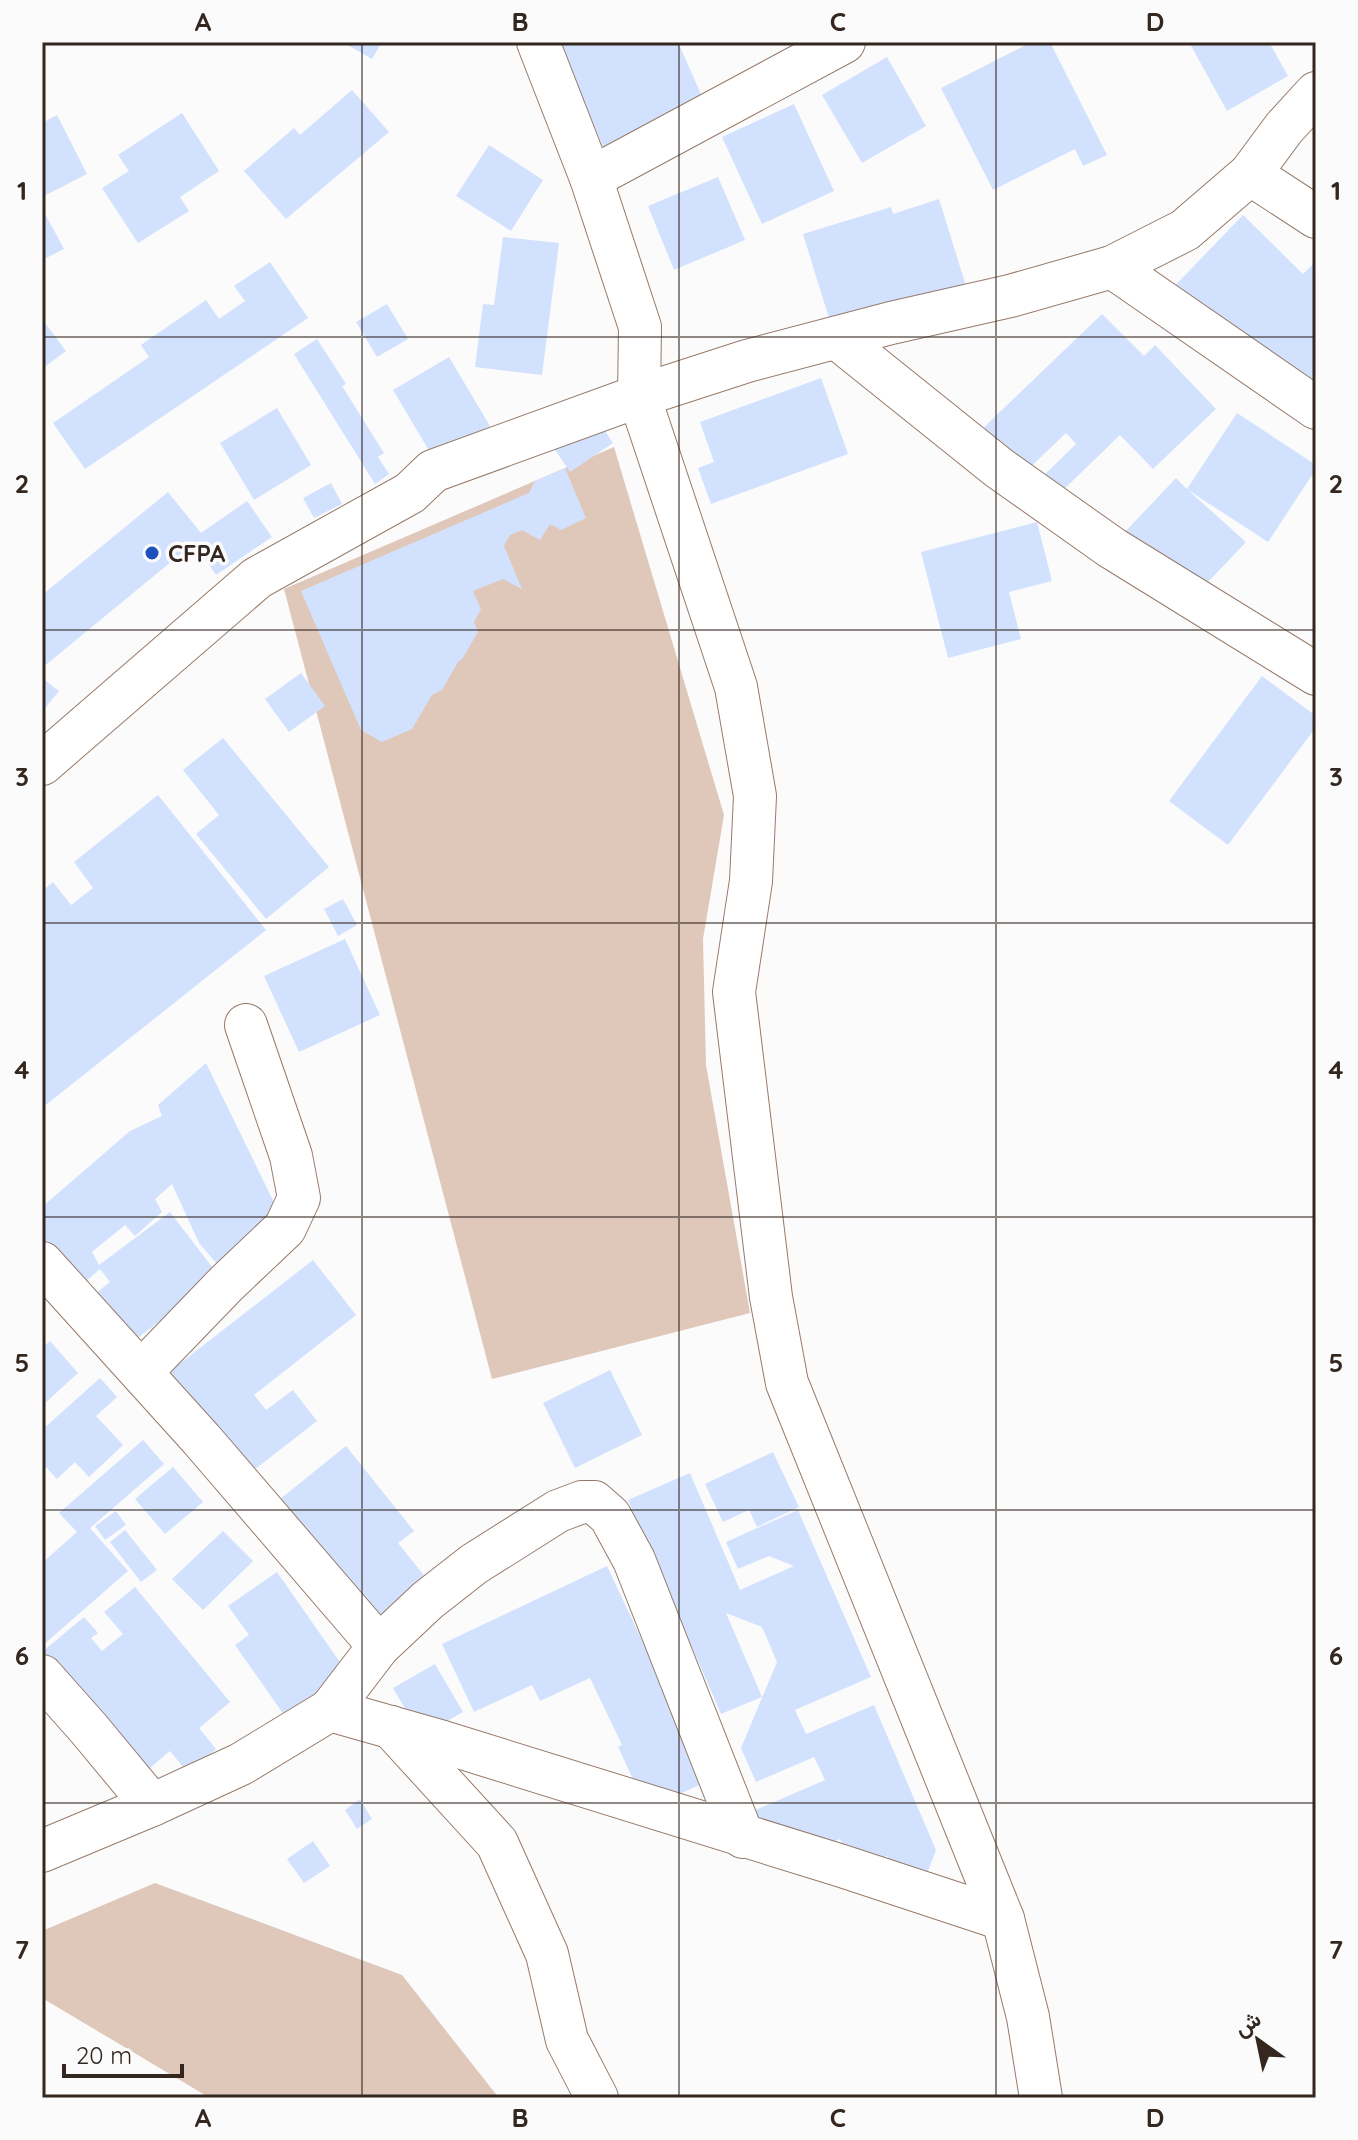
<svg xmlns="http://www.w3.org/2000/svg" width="1358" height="2140" font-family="Quicksand,Vazirmatn,sans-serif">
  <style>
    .green { fill: #dfc8ba }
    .building { fill: #d2e2fe }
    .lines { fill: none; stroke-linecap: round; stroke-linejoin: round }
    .minor-casing { stroke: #967a69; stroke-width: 44 }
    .minor { stroke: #fff; stroke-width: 42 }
    .grid { fill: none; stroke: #332720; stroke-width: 2; stroke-opacity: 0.55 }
    .poi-dot { fill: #1c50bc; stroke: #fbfbfb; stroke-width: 3 }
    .labels { text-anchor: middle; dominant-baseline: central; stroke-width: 7; stroke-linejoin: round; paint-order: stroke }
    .poi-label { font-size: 24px; font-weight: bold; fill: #332720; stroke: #fbfbfb; text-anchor: start }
    .neatline { fill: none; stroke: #332720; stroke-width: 3 }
    .grid-label { font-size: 26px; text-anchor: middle; font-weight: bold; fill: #332720 }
  </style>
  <rect width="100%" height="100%" fill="#fbfbfb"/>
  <g class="green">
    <path d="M614,447L724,815L703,939L706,1065L750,1313L492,1379L284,589Z"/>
    <path d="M155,1883L402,1975L499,2098H210L42,1998V1931Z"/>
  </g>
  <g class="building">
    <path d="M342,42H382L372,59Z"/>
    <path d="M557,42H678L703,99L609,160Z"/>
    <path d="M1022,42H1050L1107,155L1083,166L1075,149L993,190L941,88L1024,46Z"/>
    <path d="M1189,42H1269L1288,76L1227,111Z"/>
    <path d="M887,57L926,126L862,163L822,95Z"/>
    <path d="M352,90L389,132L286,219L244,171L294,128L300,135Z"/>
    <path d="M794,104L834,191L762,224L722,137Z"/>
    <path d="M182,113L219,171L180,197L189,211L138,243L102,188L129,171L118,155Z"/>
    <path d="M57,115L87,174L42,197V123Z"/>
    <path d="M489,145L543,180L511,231L456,196Z"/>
    <path d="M718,177L745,240L674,270L648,206Z"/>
    <path d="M939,199L966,286L832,328L803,234L891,207L893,214Z"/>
    <path d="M42,208L64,249L42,260Z"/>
    <path d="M1243,215L1303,274L1316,261V384L1161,300Z"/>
    <path d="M503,237L559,243L542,375L475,367L483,304L494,305Z"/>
    <path d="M270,262L308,318L85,469L53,423L149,357L141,345L206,300L219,319L245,301L234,286Z"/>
    <path d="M387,304L408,339L377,357L356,322Z"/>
    <path d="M1102,314L1144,356L1155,345L1216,409L1153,469L1120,435L1057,496L1040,479L1076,444L1066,433L1021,476L979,432Z"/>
    <path d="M42,319L66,351L42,369Z"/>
    <path d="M317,339L346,384L342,386L384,453L378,457L389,474L375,484L294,354Z"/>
    <path d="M449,357L490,426L434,459L393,390Z"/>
    <path d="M821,378L848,454L711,504L698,468L714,462L700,422Z"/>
    <path d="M277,408L311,465L254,500L220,443Z"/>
    <path d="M592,412L613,443L570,472L549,441Z"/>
    <path d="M1237,413L1316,465V469L1268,542L1188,490L1246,542L1192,599L1123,534L1176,478L1187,489Z"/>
    <path d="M565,468L586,518L561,530L550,524L540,540L522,530L510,535L504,546L522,589L503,579L473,591L481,609L474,622L478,632L462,659L458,662L442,690L432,695L412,729L382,742L361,730L301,591L529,493L535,481Z"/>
    <path d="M331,483L342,504L314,518L303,498Z"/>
    <path d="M168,492L201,533L247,501L272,537L216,575L194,543L42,668V595Z"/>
    <path d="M1037,522L1052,581L1009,592L1021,639L948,658L921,552Z"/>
    <path d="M301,673L325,706L289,732L265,699Z"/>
    <path d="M1262,676L1316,716V727L1228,845L1169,801Z"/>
    <path d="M42,678L59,691L42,712Z"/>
    <path d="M223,738L329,867L266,919L196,834L219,815L183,770Z"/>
    <path d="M158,795L266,930L42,1108V891L53,882L71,905L93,888L74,862Z"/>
    <path d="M343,899L357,925L338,936L324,909Z"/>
    <path d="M345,939L380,1015L299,1052L264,976Z"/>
    <path d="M206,1063L284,1223L224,1272L199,1243L172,1184L155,1199L162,1212L135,1236L125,1225L92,1252L99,1265L170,1212L219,1276L123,1349L86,1301L110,1282L100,1269L75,1291L42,1253V1207L130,1131L162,1116L158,1105Z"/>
    <path d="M313,1260L356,1315L254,1395L266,1410L293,1390L317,1421L240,1481L160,1379Z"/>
    <path d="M50,1341L78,1373L42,1406V1348Z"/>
    <path d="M610,1370L642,1435L575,1468L543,1403Z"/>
    <path d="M100,1378L117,1397L96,1416L123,1445L89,1477L75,1462L57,1479L42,1463V1430Z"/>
    <path d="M143,1440L164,1464L90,1528L128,1571L42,1646V1563L77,1532L59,1513Z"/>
    <path d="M346,1446L414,1531L398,1543L427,1579L366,1628L269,1508Z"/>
    <path d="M773,1452L799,1507L757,1527L749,1510L723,1522L705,1484Z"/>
    <path d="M173,1467L203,1502L165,1534L135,1499Z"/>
    <path d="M690,1473L740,1590L794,1566L769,1556L738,1569L726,1542L798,1510L871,1677L795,1710L806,1734L874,1705L936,1850L927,1874L900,1886L887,1856L854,1870L840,1839L808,1853L764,1835L753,1811L825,1780L814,1757L756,1782L741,1748L777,1662L762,1627L726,1613L762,1697L721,1714L628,1500Z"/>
    <path d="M116,1511L126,1525L105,1540L95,1526Z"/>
    <path d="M125,1530L157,1570L141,1582L110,1542Z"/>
    <path d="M223,1531L253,1561L203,1610L172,1579Z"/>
    <path d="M607,1566L708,1781L647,1809L618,1747L622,1745L590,1678L540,1701L532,1685L474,1712L442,1644Z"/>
    <path d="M277,1572L351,1678L289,1722L235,1645L249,1635L228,1606Z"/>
    <path d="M135,1587L230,1702L199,1728L216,1749L188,1773L170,1751L143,1774L42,1652L84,1617L98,1633L91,1638L102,1651L123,1634L104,1612Z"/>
    <path d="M435,1664L463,1712L421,1736L393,1688Z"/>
    <path d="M360,1799L372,1819L357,1829L345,1810Z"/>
    <path d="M313,1841L330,1866L304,1883L287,1859Z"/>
  </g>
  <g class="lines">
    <g class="minor-casing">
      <g id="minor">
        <path d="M538,42L591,178L640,327L639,396L736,687L755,796L751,881L734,992L771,1297L787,1383L1003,1919L1028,2017L1041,2098"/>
        <path d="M1250,174L1316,217"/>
        <path d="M591,178L844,42"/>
        <path d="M1112,267L1316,408"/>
        <path d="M837,338L999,468L1112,548L1316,674"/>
        <path d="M42,764L257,578L410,493L433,471L639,396L747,361L891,323L1010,296L1112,267L1185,230L1250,174L1284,128L1316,93"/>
        <path d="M42,1263L202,1440L379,1646"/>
        <path d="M141,1372L227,1283L285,1228L299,1198L291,1156L246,1025"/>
        <path d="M42,1676L89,1729L152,1805"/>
        <path d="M330,1710L379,1646L428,1600L474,1564L558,1511L582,1502H594L610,1516L634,1560L743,1837"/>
        <path d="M391,1727L497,1843L547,1954L567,2040L597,2098"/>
        <path d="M42,1851L152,1805L241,1764L330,1710L443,1742L842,1866L1003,1919"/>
      </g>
    </g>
    <use href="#minor" class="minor"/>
  </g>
  <path class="grid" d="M362,42V2098M679,42V2098M996,42V2098M42,337H1316M42,630H1316M42,923H1316M42,1217H1316M42,1510H1316M42,1803H1316"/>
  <circle class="poi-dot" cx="152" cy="553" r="8"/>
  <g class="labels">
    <g class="poi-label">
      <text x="168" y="553">CFPA</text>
    </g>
  </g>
  <rect width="1358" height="2140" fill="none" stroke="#fbfbfb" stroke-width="88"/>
  <g transform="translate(1258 2040) rotate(327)" stroke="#fbfbfb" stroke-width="6" paint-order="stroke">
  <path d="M0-6L14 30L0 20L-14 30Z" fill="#332720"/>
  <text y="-12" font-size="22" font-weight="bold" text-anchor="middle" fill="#332720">ش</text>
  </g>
  <path d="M64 2064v12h118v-12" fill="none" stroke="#332720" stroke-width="4"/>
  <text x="76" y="2064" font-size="24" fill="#332720" stroke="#fbfbfb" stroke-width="6" paint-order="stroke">20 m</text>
  <rect x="44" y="44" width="1270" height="2052" class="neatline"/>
  <g class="grid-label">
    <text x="203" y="31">A</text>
    <text x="520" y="31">B</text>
    <text x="838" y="31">C</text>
    <text x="1155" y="31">D</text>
    <text x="22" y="200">1</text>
    <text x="1336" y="200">1</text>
    <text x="22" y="493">2</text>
    <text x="1336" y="493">2</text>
    <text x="22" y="786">3</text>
    <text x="1336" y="786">3</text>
    <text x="22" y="1079">4</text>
    <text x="1336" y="1079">4</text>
    <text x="22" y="1372">5</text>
    <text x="1336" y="1372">5</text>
    <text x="22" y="1665">6</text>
    <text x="1336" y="1665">6</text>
    <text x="22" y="1959">7</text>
    <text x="1336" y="1959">7</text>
    <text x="203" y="2127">A</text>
    <text x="520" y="2127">B</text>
    <text x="838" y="2127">C</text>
    <text x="1155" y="2127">D</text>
  </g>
</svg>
